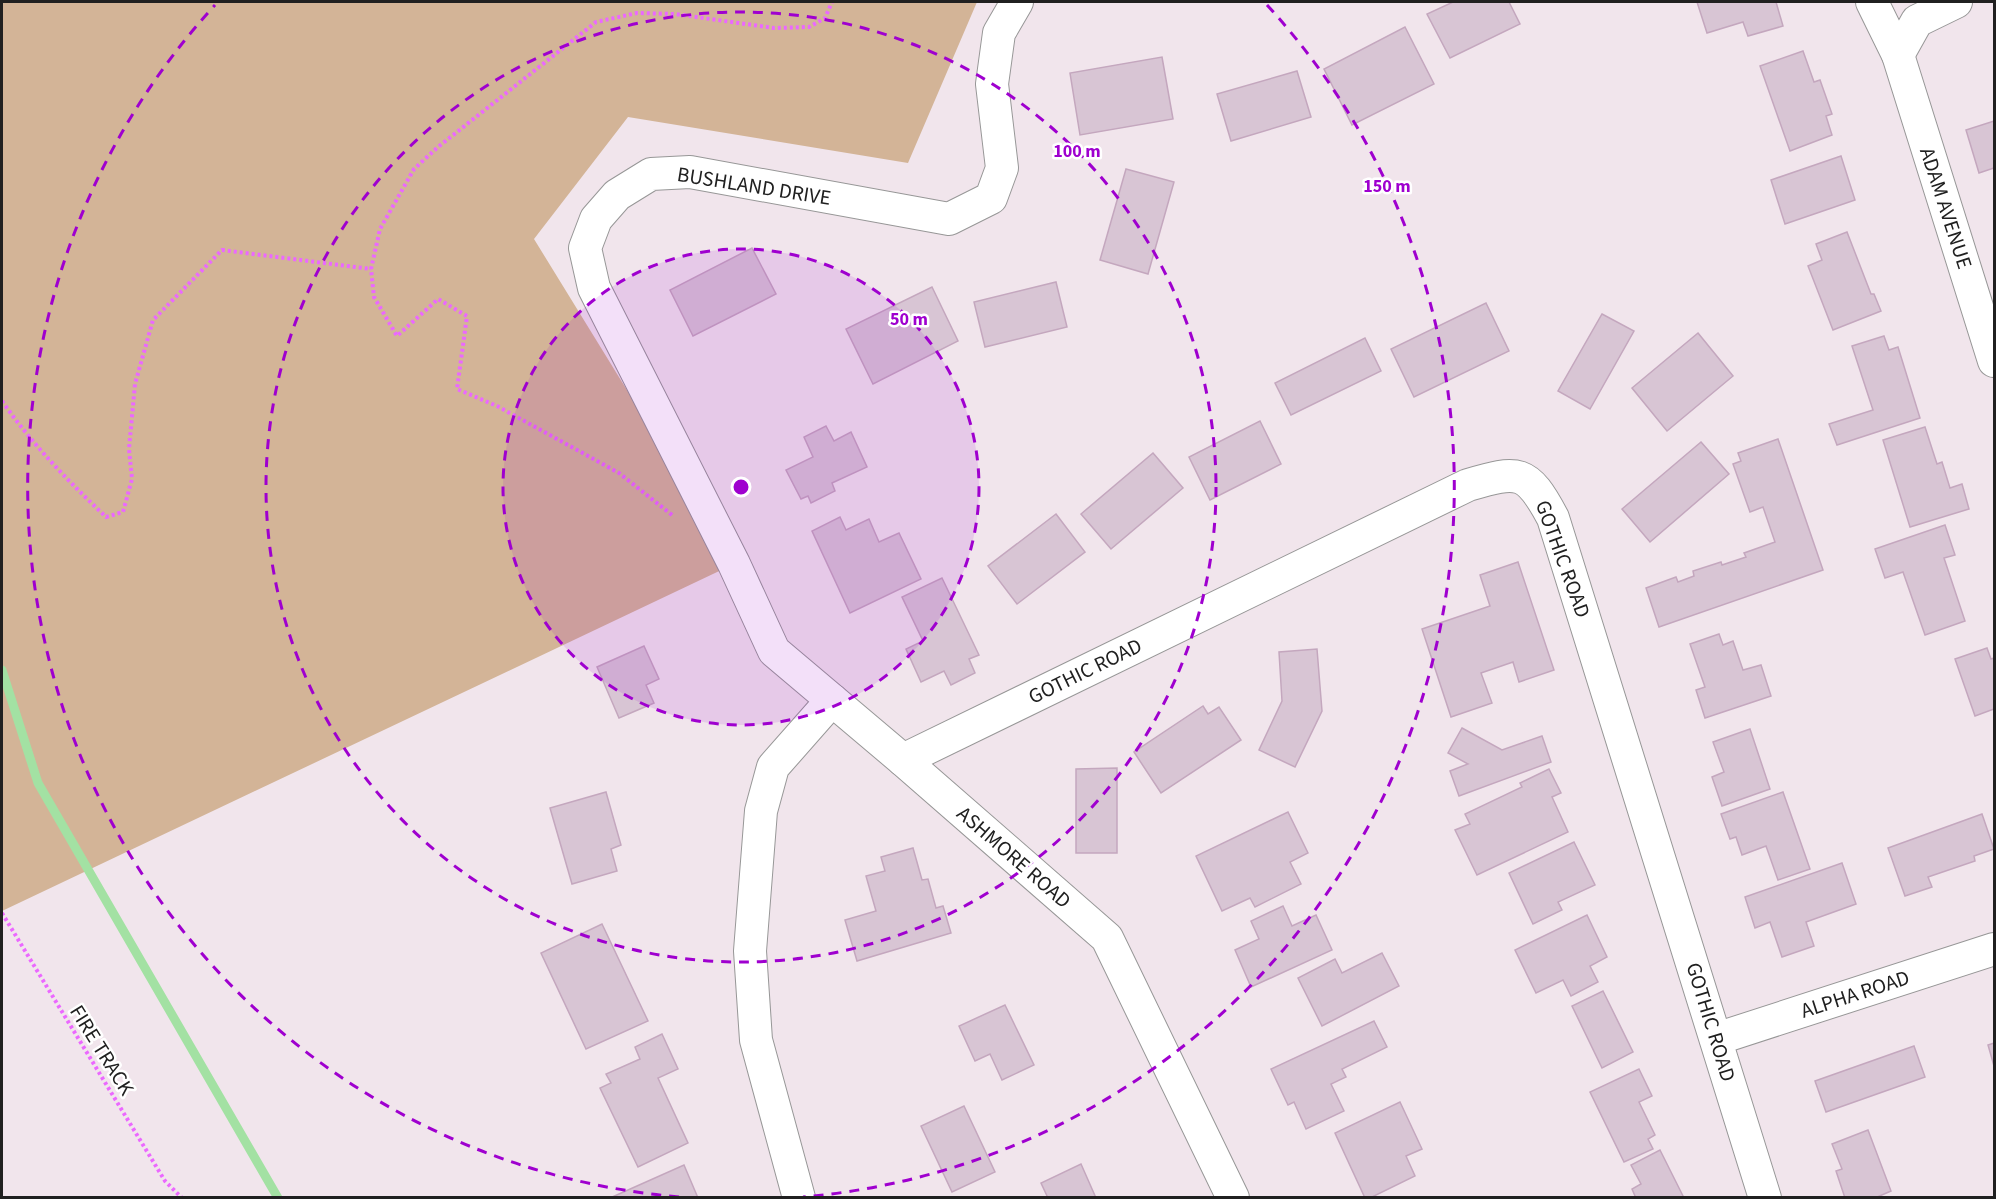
<svg xmlns="http://www.w3.org/2000/svg" width="1996" height="1199" font-family="'Source Sans 3',sans-serif">
  <style>
    .forest { fill: #d3b497 }
    .lines { fill: none; stroke-linecap: round; stroke-linejoin: round }
    .stream { stroke: #a3e1a3; stroke-width: 9 }
    .building { fill: #d8c5d4; stroke: #c4a7be; stroke-width: 1.5 }
    .minor-casing { stroke: #979797; stroke-width: 34 }
    .path { stroke: #eb68ff; stroke-width: 4; stroke-dasharray: 3 3; stroke-linecap: butt }
    .minor { stroke: #fff; stroke-width: 32 }
    .ring { fill: none; stroke: #9f00cf; stroke-width: 3; stroke-dasharray: 10 8 }
    .labels { text-anchor: middle; dominant-baseline: central; stroke-width: 5; stroke-linejoin: round; paint-order: stroke }
    .street-label { font-size: 21px; fill: #202020; stroke: #fff }
    .centre { fill: #9f00cf; stroke: #fff; stroke-width: 3 }
    .ring-label { font-size: 18px; text-anchor: middle; font-weight: bold; fill: #9f00cf; stroke: #fff; stroke-width: 5; stroke-linejoin: round; paint-order: stroke }
  </style>
  <rect width="100%" height="100%" fill="#f1e5ec"/>
  <path class="forest" d="M2,2H977L908,163L628,117L534,239L734,564L2,911Z"/>
  <g class="lines">
    <path class="stream" d="M2,670L38,783L278,1198"/>
  </g>
  <g class="building">
    <path d="M1453,2H1509L1520,24L1450,58L1427,14Z"/>
    <path d="M1697,2H1776L1783,26L1748,36L1743,22L1707,33Z"/>
    <path d="M1405,27L1434,84L1352,125L1324,69Z"/>
    <path d="M1803,51L1814,82L1820,80L1832,114L1826,116L1832,135L1790,151L1760,66Z"/>
    <path d="M1162,57L1173,119L1080,135L1070,73Z"/>
    <path d="M1297,71L1311,117L1231,141L1217,94Z"/>
    <path d="M1994,121V168L1979,173L1966,130Z"/>
    <path d="M1841,156L1855,200L1785,224L1771,180Z"/>
    <path d="M1126,169L1174,182L1148,274L1100,260Z"/>
    <path d="M1847,232L1871,294H1874L1881,311L1833,330L1808,266L1822,260L1816,244Z"/>
    <path d="M752,248L776,294L693,336L670,290Z"/>
    <path d="M1056,282L1067,327L985,347L974,302Z"/>
    <path d="M932,287L958,341L873,384L846,329Z"/>
    <path d="M1486,303L1509,351L1414,397L1391,349Z"/>
    <path d="M1602,314L1634,331L1590,409L1558,391Z"/>
    <path d="M1698,333L1733,376L1667,431L1632,388Z"/>
    <path d="M1884,336L1889,350L1898,347L1920,418L1837,445L1829,424L1873,410L1852,346Z"/>
    <path d="M1365,338L1381,371L1291,415L1275,383Z"/>
    <path d="M1260,421L1281,464L1210,500L1189,457Z"/>
    <path d="M826,426L834,441L851,432L867,467L832,483L835,491L811,503L808,496L801,499L786,470L813,457L804,437Z"/>
    <path d="M1925,427L1937,464L1942,462L1950,488L1962,484L1969,509L1910,527L1883,440Z"/>
    <path d="M1778,439L1823,570L1659,627L1646,588L1676,577L1678,582L1694,576L1693,571L1721,562L1722,565L1746,557L1744,553L1775,542L1763,507L1750,512L1733,464L1741,461L1738,453Z"/>
    <path d="M1701,442L1729,474L1650,542L1622,509Z"/>
    <path d="M1153,453L1183,488L1111,549L1081,514Z"/>
    <path d="M1056,514L1085,552L1017,604L988,566Z"/>
    <path d="M840,517L846,530L869,519L879,542L899,533L921,579L850,613L812,531Z"/>
    <path d="M1945,525L1955,555L1944,558L1965,621L1925,635L1903,572L1885,578L1875,549Z"/>
    <path d="M1518,562L1554,670L1519,682L1513,662L1481,673L1492,703L1451,717L1422,629L1490,606L1480,575Z"/>
    <path d="M942,578L979,655L969,659L975,673L951,685L944,671L921,682L906,649L923,641L902,597Z"/>
    <path d="M1719,634L1723,645L1733,641L1743,670L1761,665L1771,696L1705,718L1696,690L1705,687L1690,644Z"/>
    <path d="M644,646L659,679L646,685L654,703L619,718L597,667Z"/>
    <path d="M1987,648L1991,659L1994,658V709L1975,716L1955,659Z"/>
    <path d="M1317,649L1322,711L1295,767L1259,750L1282,701L1279,652Z"/>
    <path d="M1203,706L1208,714L1219,707L1241,740L1161,793L1134,752Z"/>
    <path d="M1462,728L1502,750L1542,736L1551,762L1459,796L1450,771L1468,764L1448,753Z"/>
    <path d="M1750,729L1770,789L1722,806L1712,777L1724,772L1713,742Z"/>
    <path d="M1117,768V853H1076V769Z"/>
    <path d="M1549,769L1561,793L1552,797L1568,832L1477,875L1455,830L1470,824L1465,814L1522,787L1520,783Z"/>
    <path d="M606,792L621,845L611,849L617,871L572,884L550,808Z"/>
    <path d="M1783,792L1810,869L1778,880L1766,846L1742,855L1736,837L1730,839L1721,814Z"/>
    <path d="M1288,812L1308,853L1290,862L1301,884L1255,907L1250,898L1222,911L1196,856Z"/>
    <path d="M1982,814L1994,849L1974,856L1975,861L1928,877L1932,887L1905,896L1888,848Z"/>
    <path d="M1574,842L1595,885L1558,902L1562,910L1533,924L1509,873Z"/>
    <path d="M913,848L922,880L928,879L936,908L943,906L951,933L857,961L845,920L876,911L866,876L885,871L881,857Z"/>
    <path d="M1842,863L1856,904L1806,922L1814,946L1782,957L1770,922L1755,928L1745,897Z"/>
    <path d="M1283,906L1292,926L1316,915L1332,950L1251,987L1235,950L1259,939L1251,921Z"/>
    <path d="M1587,915L1607,957L1590,966L1598,982L1571,996L1563,980L1536,993L1515,950Z"/>
    <path d="M602,924L648,1021L586,1049L541,953Z"/>
    <path d="M1382,953L1399,986L1322,1026L1298,978L1335,959L1342,973Z"/>
    <path d="M1603,991L1633,1052L1602,1068L1572,1006Z"/>
    <path d="M1005,1005L1034,1065L1002,1080L990,1054L975,1061L959,1026Z"/>
    <path d="M1374,1021L1387,1047L1342,1069L1346,1077L1331,1084L1344,1111L1306,1129L1294,1102L1288,1105L1271,1069Z"/>
    <path d="M662,1034L678,1069L658,1078L688,1143L638,1167L600,1088L611,1083L606,1074L640,1059L635,1047Z"/>
    <path d="M1994,1043V1066L1988,1045Z"/>
    <path d="M1914,1046L1925,1077L1826,1112L1815,1081Z"/>
    <path d="M1639,1069L1652,1096L1639,1102L1655,1135L1648,1139L1653,1149L1624,1162L1590,1092Z"/>
    <path d="M1400,1102L1422,1149L1406,1156L1415,1176L1370,1198H1365L1335,1133Z"/>
    <path d="M964,1106L995,1172L952,1192L921,1126Z"/>
    <path d="M1868,1130L1891,1191L1875,1198H1845L1836,1171L1842,1169L1832,1144Z"/>
    <path d="M1660,1150L1684,1198H1632L1635,1196L1632,1189L1641,1184L1631,1165Z"/>
    <path d="M1081,1164L1096,1198H1048L1041,1183Z"/>
    <path d="M684,1165L698,1198H610Z"/>
  </g>
  <g class="lines">
    <g class="minor-casing">
      <g id="minor">
        <path d="M1017,2L999,33L992,84L1002,168L991,198L949,219L690,172L651,174L617,195L596,219L585,248L594,288L734,564L774,651L903,760L1107,938L1233,1198"/>
        <path d="M1872,2L1898,55L1994,361"/>
        <path d="M1898,55L1917,21L1956,2"/>
        <path d="M903,760L1468,485C1519,470 1527,469 1553,518L1765,1198"/>
        <path d="M1716,1039L1994,949"/>
        <path d="M799,1198L756,1040L750,951L761,811L773,767L832,700"/>
      </g>
    </g>
    <g class="path">
      <path d="M2,401C32,444 68,481 106,517L123,512L132,479L129,449L135,384L153,320L222,250L371,269"/>
      <path d="M672,515L619,473L497,406L457,389L467,316L438,299L397,336L374,297L371,269L380,229L414,169L438,147L596,22L637,13L675,14L774,28L809,27L825,18L832,2"/>
      <path d="M2,913L165,1181L182,1198"/>
    </g>
    <use href="#minor" class="minor"/>
  </g>
  <circle cx="741" cy="487" r="238" fill="#9f00cf" fill-opacity=".12"/>
  <g class="ring">
    <circle cx="741" cy="487" r="238"/>
    <circle cx="741" cy="487" r="475"/>
    <path d="M679 1197A713 713 0 0 1 215 5M1267 5A713 713 0 0 1 803 1197"/>
  </g>
  <g class="labels">
    <g class="street-label">
      <text transform="translate(754 186) rotate(9)">BUSHLAND DRIVE</text>
      <text transform="translate(1946 208) rotate(72)">ADAM AVENUE</text>
      <text transform="translate(1563 559) rotate(70)">GOTHIC ROAD</text>
      <text transform="translate(1085 671) rotate(-26)">GOTHIC ROAD</text>
      <text transform="translate(1014 857) rotate(41)">ASHMORE ROAD</text>
      <text transform="translate(1855 994) rotate(-18)">ALPHA ROAD</text>
      <text transform="translate(1711 1022) rotate(73)">GOTHIC ROAD</text>
      <text transform="translate(102 1050) rotate(58)">FIRE TRACK</text>
    </g>
  </g>
  <circle cx="741" cy="487" r="9" class="centre"/>
  <g class="ring-label">
    <text x="1077" y="157">100 m</text>
    <text x="1387" y="192">150 m</text>
    <text x="909" y="325">50 m</text>
  </g>
  <rect width="1996" height="1199" fill="none" stroke="#202020" stroke-width="6"/>
</svg>
